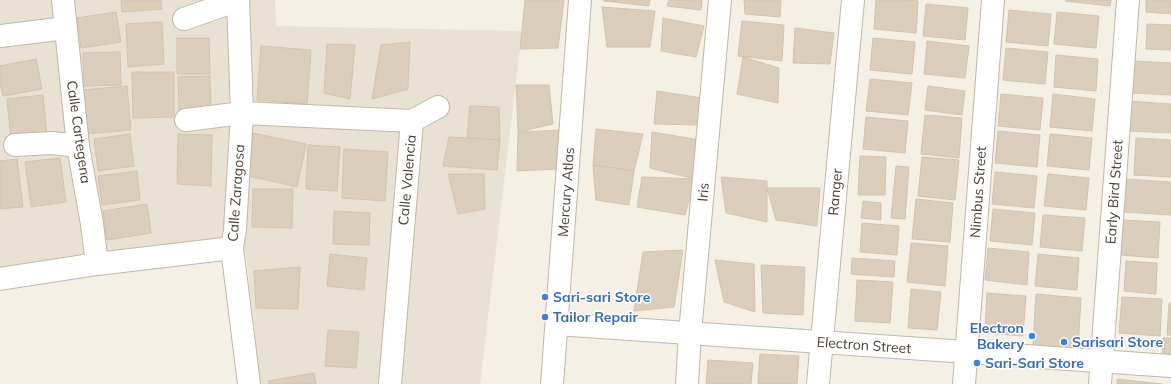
<svg xmlns="http://www.w3.org/2000/svg" width="1171" height="384" font-family="Mulish,sans-serif">
  <style>
    .residential { fill: #e9e1d3 }
    .building { fill: #dbcebc; stroke: #d3c3ac }
    .lines { fill: none; stroke-linecap: round; stroke-linejoin: round }
    .minor-casing { stroke: #c1b7a7; stroke-width: 24 }
    .minor { stroke: #fff; stroke-width: 22 }
    .shop-dot { fill: #3f7fe0; stroke: #fff; stroke-width: 1.5 }
    .labels { text-anchor: middle; dominant-baseline: central; stroke-width: 3; stroke-linejoin: round; paint-order: stroke }
    .street-label { font-size: 14px; fill: #484034; stroke: #fff }
    .shop-label { font-size: 14px; font-weight: bold; fill: #366cbe; stroke: #fff; text-anchor: start }
  </style>
  <rect width="100%" height="100%" fill="#f5f0e5"/>
  <path class="residential" d="M0,0H275L276,26L522,31L480,384H260L246,254L205,239L0,267Z"/>
  <g class="building">
    <path d="M121,0H161L162,9L122,12Z"/>
    <path d="M525,0H564L558,48L520,49Z"/>
    <path d="M604,0H650L649,6L604,1Z"/>
    <path d="M669,0H702L701,10L667,6Z"/>
    <path d="M744,0H781L780,17L745,14Z"/>
    <path d="M876,0H905L918,1L916,33L874,29Z"/>
    <path d="M1066,0H1111L1110,6L1065,1Z"/>
    <path d="M1146,0H1171V14L1146,12Z"/>
    <path d="M926,4L968,8L965,40L923,36Z"/>
    <path d="M602,7L655,11L650,47H607Z"/>
    <path d="M1009,10L1051,14L1048,46L1006,42Z"/>
    <path d="M116,12L121,42L81,48L77,18Z"/>
    <path d="M1057,12L1099,16L1096,48L1054,44Z"/>
    <path d="M663,18L704,26L696,57L661,51Z"/>
    <path d="M742,21L784,25L782,61L738,56Z"/>
    <path d="M162,22L164,64L128,67L126,24Z"/>
    <path d="M1147,24L1171,25V50L1146,49Z"/>
    <path d="M795,28L834,33L830,64L793,63Z"/>
    <path d="M177,38H209L210,74H177Z"/>
    <path d="M873,38L915,42L912,74L870,70Z"/>
    <path d="M927,41L969,46L965,78L924,74Z"/>
    <path d="M410,42L408,89L372,99L381,45Z"/>
    <path d="M327,44L355,45L350,99L324,93Z"/>
    <path d="M261,46L311,50L307,104L257,100Z"/>
    <path d="M1006,48L1048,52L1045,84L1003,80Z"/>
    <path d="M120,52L121,85L84,86L83,53Z"/>
    <path d="M1056,55L1098,59L1096,91L1054,87Z"/>
    <path d="M743,57L779,68L778,103L737,94Z"/>
    <path d="M36,59L42,89L3,96L0,82V66Z"/>
    <path d="M1134,61L1171,63V95L1132,93Z"/>
    <path d="M132,72H174V117L133,118Z"/>
    <path d="M210,76L211,109L179,110L178,77Z"/>
    <path d="M870,79L912,83L908,115L866,111Z"/>
    <path d="M516,85H549L553,124L518,132Z"/>
    <path d="M127,86L131,130L86,134L82,90Z"/>
    <path d="M928,86L965,91L962,115L925,110Z"/>
    <path d="M657,91L702,98L700,125L654,124Z"/>
    <path d="M1001,94L1043,98L1040,130L998,126Z"/>
    <path d="M1053,94L1095,99L1092,131L1050,127Z"/>
    <path d="M43,95L47,137L11,140L7,99Z"/>
    <path d="M1130,101L1171,104V133L1128,131Z"/>
    <path d="M470,106L499,107L500,140L467,138Z"/>
    <path d="M925,115L962,118L959,158L921,154Z"/>
    <path d="M866,117L908,121L905,153L863,149Z"/>
    <path d="M596,129L643,134L634,171L593,165Z"/>
    <path d="M563,130L558,169L517,171L518,132Z"/>
    <path d="M998,131L1040,135L1037,167L995,163Z"/>
    <path d="M652,132L700,140L695,179L650,168Z"/>
    <path d="M253,133L306,144L297,187L244,175Z"/>
    <path d="M130,134L134,166L98,171L94,139Z"/>
    <path d="M178,134L212,135L211,186L177,184Z"/>
    <path d="M1050,134L1092,138L1089,170L1047,166Z"/>
    <path d="M449,137L500,140L497,170L443,166Z"/>
    <path d="M1136,138L1171,140V177L1134,175Z"/>
    <path d="M308,145L340,147L337,191L306,189Z"/>
    <path d="M344,149L388,152L385,201L342,198Z"/>
    <path d="M860,156L886,157L885,195H858Z"/>
    <path d="M922,157L959,160L955,200L918,196Z"/>
    <path d="M60,158L66,202L31,207L25,162Z"/>
    <path d="M17,159L23,207L0,209V161Z"/>
    <path d="M593,165L634,171L629,205L596,200Z"/>
    <path d="M896,166L909,167L905,219L891,218Z"/>
    <path d="M137,171L140,200L102,205L98,176Z"/>
    <path d="M995,172L1037,176L1034,208L992,204Z"/>
    <path d="M448,174H484L485,209L458,214Z"/>
    <path d="M1048,174L1089,178L1086,210L1044,206Z"/>
    <path d="M642,177L695,179L685,215L637,207Z"/>
    <path d="M721,177L767,181V222L726,213Z"/>
    <path d="M1125,179L1171,182V215L1123,212Z"/>
    <path d="M767,188H820L817,226L776,220Z"/>
    <path d="M253,189H293L292,228L252,227Z"/>
    <path d="M916,199L953,203L950,242L912,239Z"/>
    <path d="M863,201L881,203V220L861,218Z"/>
    <path d="M147,204L151,233L107,240L103,211Z"/>
    <path d="M993,209L1035,213L1032,245L990,241Z"/>
    <path d="M334,211L370,213L369,245L333,244Z"/>
    <path d="M1043,215L1085,218L1082,251L1040,247Z"/>
    <path d="M1123,220L1160,222L1158,258L1121,255Z"/>
    <path d="M862,223L899,226L897,255L860,252Z"/>
    <path d="M911,243L948,246L945,286L907,282Z"/>
    <path d="M988,248L1029,252L1027,285L985,280Z"/>
    <path d="M683,250L674,307L634,311L643,252Z"/>
    <path d="M330,254L367,258L364,290L327,286Z"/>
    <path d="M1038,254L1079,258L1077,290L1035,286Z"/>
    <path d="M852,258L895,261L894,277L851,274Z"/>
    <path d="M715,260L754,264L755,312L724,302Z"/>
    <path d="M1126,261L1157,263L1156,294L1124,291Z"/>
    <path d="M761,265L805,267L803,315L763,313Z"/>
    <path d="M300,267L298,309L256,308L254,271Z"/>
    <path d="M857,280L893,282L890,323L855,321Z"/>
    <path d="M911,289L941,292L937,330L908,328Z"/>
    <path d="M987,293L1026,296L1023,336L985,333Z"/>
    <path d="M1036,294L1081,298L1078,349L1033,346Z"/>
    <path d="M1122,297L1162,299L1160,336L1119,333Z"/>
    <path d="M1169,303H1171V335H1167Z"/>
    <path d="M328,330L359,332L356,368L325,366Z"/>
    <path d="M1163,338H1171V360L1162,359Z"/>
    <path d="M1165,339H1171V360L1164,359Z"/>
    <path d="M760,354L799,356L797,384H758Z"/>
    <path d="M708,360L753,363L751,384H706Z"/>
    <path d="M314,373L316,384H269L268,381Z"/>
    <path d="M1117,379L1162,384H1117Z"/>
  </g>
  <g class="lines">
    <g class="minor-casing">
      <g id="minor">
        <path d="M63,0L78,146L92,224L97,264"/>
        <path d="M238,0L242,113L235,230L232,248L249,384"/>
        <path d="M184,19L238,0"/>
        <path d="M0,36L66,28"/>
        <path d="M186,120L242,113L412,121"/>
        <path d="M412,121L438,107"/>
        <path d="M15,145L52,143L78,146"/>
        <path d="M0,279L97,264L232,248"/>
        <path d="M557,324L1171,366"/>
        <path d="M390,384L412,121"/>
        <path d="M552,384L580,0"/>
        <path d="M687,384L690,333L720,0"/>
        <path d="M818,384L853,0"/>
        <path d="M964,384L993,0"/>
        <path d="M1100,384L1128,0"/>
      </g>
    </g>
    <use href="#minor" class="minor"/>
  </g>
  <g class="shop-dot">
    <circle cx="545" cy="297" r="4"/>
    <circle cx="545" cy="317" r="4"/>
    <circle cx="1032" cy="336" r="4"/>
    <circle cx="1064" cy="342" r="4"/>
    <circle cx="977" cy="363" r="4"/>
  </g>
  <g class="labels">
    <g class="street-label">
      <text transform="translate(79 132) rotate(82)">Calle Cartegena</text>
      <text transform="translate(407 180) rotate(-85)">Calle Valencia</text>
      <text transform="translate(566 192) rotate(-86)">Mercury Atlas</text>
      <text transform="translate(703 192) rotate(-85)">Iris</text>
      <text transform="translate(835 192) rotate(-85)">Ranger</text>
      <text transform="translate(978 192) rotate(-86)">Nimbus Street</text>
      <text transform="translate(1114 192) rotate(-86)">Early Bird Street</text>
      <text transform="translate(236 193) rotate(-86)">Calle Zaragosa</text>
      <text transform="translate(864 345) rotate(4)">Electron Street</text>
    </g>
    <g class="shop-label">
      <text x="553" y="297">Sari-sari Store</text>
      <text x="553" y="317">Tailor Repair</text>
      <text x="1024" y="328" text-anchor="end">Electron<tspan x="1024" dy="16">Bakery</tspan></text>
      <text x="1072" y="342">Sarisari Store</text>
      <text x="985" y="363">Sari-Sari Store</text>
    </g>
  </g>
</svg>
